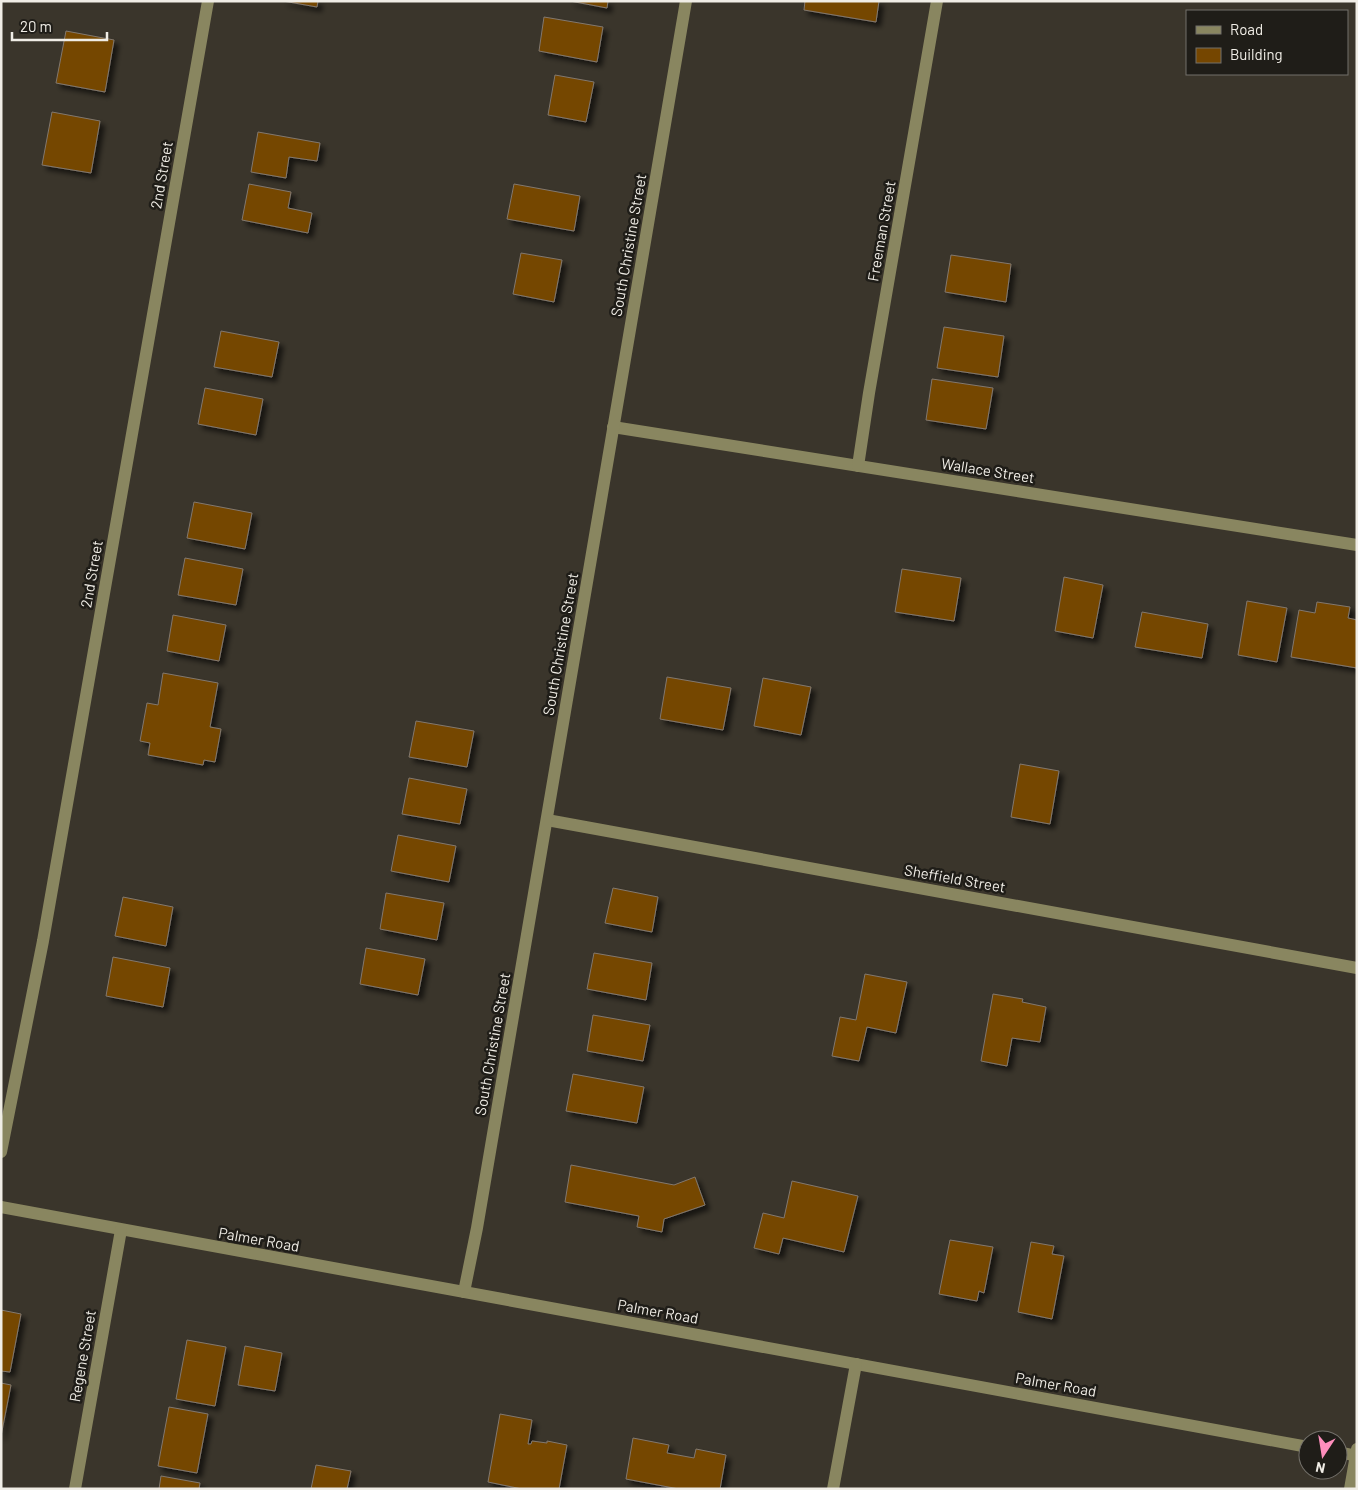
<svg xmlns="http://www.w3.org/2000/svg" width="1358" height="1490" font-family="Barlow,sans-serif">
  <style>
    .building { fill: #754600; stroke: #82786e; filter: url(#shadow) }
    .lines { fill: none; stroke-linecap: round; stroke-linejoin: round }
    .minor { stroke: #898660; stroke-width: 12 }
    .labels { text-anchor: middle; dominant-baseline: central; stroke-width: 5; stroke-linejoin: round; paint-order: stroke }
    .street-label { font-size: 15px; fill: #f0ede6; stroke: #1f1d18 }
  </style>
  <defs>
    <filter id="shadow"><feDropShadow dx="4.5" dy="4.5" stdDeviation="2.5" flood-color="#0009"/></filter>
  </defs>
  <rect width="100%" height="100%" fill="#3a352b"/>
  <g class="building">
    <path d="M283,1H318L317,7Z"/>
    <path d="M570,1H608L607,8Z"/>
    <path d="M805,1H879L876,22L804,10Z"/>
    <path d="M544,17L603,27L597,62L539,51Z"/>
    <path d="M66,31L114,40L105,92L56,83Z"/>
    <path d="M555,75L594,82L586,122L548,115Z"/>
    <path d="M52,112L100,121L91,173L42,165Z"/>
    <path d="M258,132L320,143L317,161L289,157L286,178L251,172Z"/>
    <path d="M249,184L291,192L288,208L312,213L308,233L242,220Z"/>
    <path d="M514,184L580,196L574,231L507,219Z"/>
    <path d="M521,253L562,260L554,302L513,294Z"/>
    <path d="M951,255L1011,264L1006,302L945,292Z"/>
    <path d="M944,327L1004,336L998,377L937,368Z"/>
    <path d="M221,331L279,342L272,377L214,367Z"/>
    <path d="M932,379L993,388L986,429L926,420Z"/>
    <path d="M205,388L263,399L256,435L198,424Z"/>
    <path d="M194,502L252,513L245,549L187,538Z"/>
    <path d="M185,558L243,569L236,605L178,595Z"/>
    <path d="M902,569L961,578L954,621L895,612Z"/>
    <path d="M1064,577L1103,585L1093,638L1055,631Z"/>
    <path d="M1247,601L1287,608L1277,662L1238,655Z"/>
    <path d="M1317,602L1350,607L1348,618L1357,620V668L1291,657L1299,610L1315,613Z"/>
    <path d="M1142,612L1208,624L1202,658L1135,647Z"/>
    <path d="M173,615L226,625L219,661L167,651Z"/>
    <path d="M163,673L218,683L210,727L221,729L215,762L204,760L203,765L148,755L150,743L140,741L147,703L158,705Z"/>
    <path d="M667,677L731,688L723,730L660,719Z"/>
    <path d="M763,678L811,687L801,735L754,726Z"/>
    <path d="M416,721L474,731L467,767L409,757Z"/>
    <path d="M1020,764L1059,771L1050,824L1011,817Z"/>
    <path d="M409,778L467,789L460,824L402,814Z"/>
    <path d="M398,835L456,846L449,882L391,871Z"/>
    <path d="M613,888L658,897L652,932L605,923Z"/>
    <path d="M386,893L444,903L437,940L380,929Z"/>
    <path d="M123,897L173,907L166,946L115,936Z"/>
    <path d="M366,948L425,959L418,995L360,984Z"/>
    <path d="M594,953L652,963L646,1000L587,989Z"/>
    <path d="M113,957L170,968L163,1007L106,996Z"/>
    <path d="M865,974L907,982L896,1033L867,1027L859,1061L832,1056L840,1017L856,1020Z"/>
    <path d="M993,994L1023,999L1022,1002L1046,1007L1040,1042L1012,1038L1007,1066L981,1061Z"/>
    <path d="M593,1015L650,1025L643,1061L587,1051Z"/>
    <path d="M573,1074L644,1087L637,1123L566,1111Z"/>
    <path d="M571,1165L674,1185L695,1177L705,1205L664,1219L662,1232L637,1227L639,1216L565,1202Z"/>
    <path d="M792,1181L858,1196L844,1252L783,1238L779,1254L754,1248L763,1213L784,1218Z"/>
    <path d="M950,1240L993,1247L984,1293L979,1291L977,1301L939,1294Z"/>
    <path d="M1031,1242L1054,1246L1052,1254L1064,1256L1052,1319L1018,1312Z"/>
    <path d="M1,1310L21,1314L10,1372L1,1371Z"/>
    <path d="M187,1340L226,1347L215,1406L176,1399Z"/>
    <path d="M245,1346L282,1353L275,1391L238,1385Z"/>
    <path d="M1,1383L11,1385L1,1436Z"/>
    <path d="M169,1407L208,1414L197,1473L158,1466Z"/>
    <path d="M500,1414L532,1420L528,1444H531L532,1441L547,1443V1441L567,1445L559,1489H522L488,1482Z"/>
    <path d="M633,1438L669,1445L667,1453L694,1458L696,1449L726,1455L720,1489H679L626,1479Z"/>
    <path d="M316,1465L351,1471L347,1489H311Z"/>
    <path d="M161,1476L200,1483L199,1489H159Z"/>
  </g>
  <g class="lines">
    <g class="minor">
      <path d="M613,427L1357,545"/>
      <path d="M858,466L869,393L937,1"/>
      <path d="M547,820L1357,968"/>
      <path d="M1,1152L43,941L208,1"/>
      <path d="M1,1207L1308,1447"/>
      <path d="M464,1292L477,1228L686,1"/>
      <path d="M1338,1452L1357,1456"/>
      <path d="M75,1489L121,1230"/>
      <path d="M833,1489L856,1364"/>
      <path d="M1350,1489L1357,1449"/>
    </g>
  </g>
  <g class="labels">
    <g class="street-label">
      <text transform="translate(161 175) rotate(-80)">2nd Street</text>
      <text transform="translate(881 231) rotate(-80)">Freeman Street</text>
      <text transform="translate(628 245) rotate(-80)">South Christine Street</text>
      <text transform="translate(988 470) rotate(9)">Wallace Street</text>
      <text transform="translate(91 574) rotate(-80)">2nd Street</text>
      <text transform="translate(560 644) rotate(-80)">South Christine Street</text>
      <text transform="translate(955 878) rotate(10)">Sheffield Street</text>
      <text transform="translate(492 1044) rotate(-80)">South Christine Street</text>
      <text transform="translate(259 1239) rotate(10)">Palmer Road</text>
      <text transform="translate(658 1311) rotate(10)">Palmer Road</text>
      <text transform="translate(82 1356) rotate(-80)">Regene Street</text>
      <text transform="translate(1056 1384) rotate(10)">Palmer Road</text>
    </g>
  </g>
  <rect width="1358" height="1490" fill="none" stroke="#f0ede6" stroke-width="5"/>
  <rect x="1186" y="10" width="162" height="65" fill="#1f1d18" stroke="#73706a"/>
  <rect x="1196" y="26" width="25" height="8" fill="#898660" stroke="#73706a"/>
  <text x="1230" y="35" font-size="15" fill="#f0ede6">Road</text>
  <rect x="1196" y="48" width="25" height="15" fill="#754600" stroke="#73706a"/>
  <text x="1230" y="60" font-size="15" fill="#f0ede6">Building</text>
  <g transform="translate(1323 1455) rotate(192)"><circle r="24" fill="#1f1d18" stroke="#73706a"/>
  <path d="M0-4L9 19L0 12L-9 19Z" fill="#fe8ebc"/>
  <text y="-8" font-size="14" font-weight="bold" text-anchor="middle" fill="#f0ede6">N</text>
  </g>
  <path d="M12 32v8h95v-8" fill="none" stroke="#f0ede6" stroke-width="2.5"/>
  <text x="20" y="32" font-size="15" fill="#f0ede6" stroke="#1f1d18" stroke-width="4" paint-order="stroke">20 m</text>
</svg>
